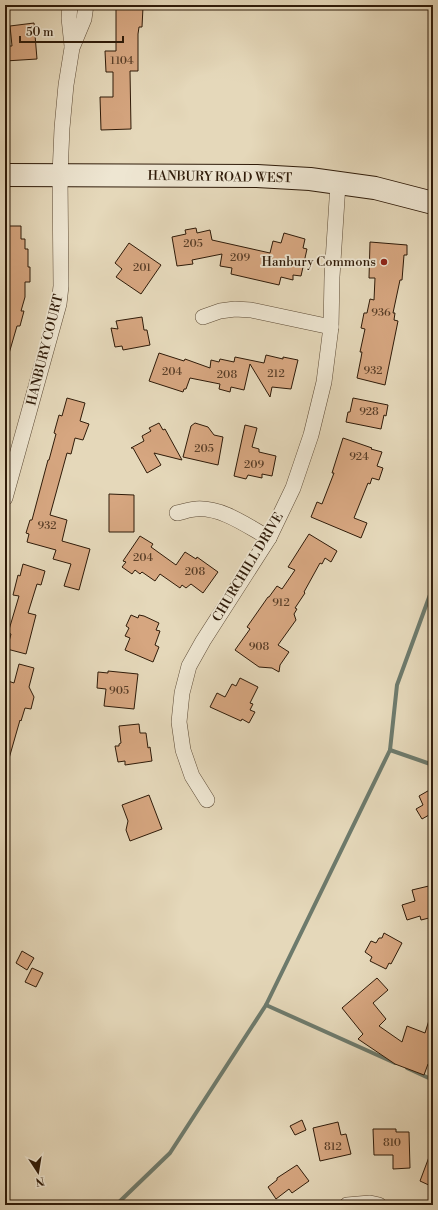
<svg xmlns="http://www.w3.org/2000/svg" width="438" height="1210" font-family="'Libre Bodoni',serif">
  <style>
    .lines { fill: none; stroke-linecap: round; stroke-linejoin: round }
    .stream { stroke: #6d7a6c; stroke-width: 4 }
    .building { fill: #d6a680; stroke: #2f1b09 }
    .minor-casing { stroke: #5c4a35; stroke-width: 16 }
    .secondary-casing { stroke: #2f1b09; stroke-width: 24 }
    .minor { stroke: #eee6d2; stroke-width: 15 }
    .secondary { stroke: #eee6d2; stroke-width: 22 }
    .poi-dot { fill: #8f2418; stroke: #eee6d2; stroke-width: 1.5 }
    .labels { text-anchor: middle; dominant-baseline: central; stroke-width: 3.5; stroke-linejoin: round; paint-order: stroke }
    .number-label { font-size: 11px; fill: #593e27 }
    .street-label { font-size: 13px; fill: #2f1b09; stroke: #eee6d2 }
    .poi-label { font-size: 13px; fill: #2f1b09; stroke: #eee6d2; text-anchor: end }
  </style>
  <rect width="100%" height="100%" fill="#e5d8ba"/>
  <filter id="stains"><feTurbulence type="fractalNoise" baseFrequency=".005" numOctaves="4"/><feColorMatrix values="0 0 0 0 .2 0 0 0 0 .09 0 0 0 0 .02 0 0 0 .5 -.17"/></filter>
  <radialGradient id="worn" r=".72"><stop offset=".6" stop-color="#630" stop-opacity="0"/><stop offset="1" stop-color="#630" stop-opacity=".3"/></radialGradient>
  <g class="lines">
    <g class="stream">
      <path d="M390,750L433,765"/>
      <path d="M266,1005L395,1063"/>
      <path d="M407,1068L433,1080"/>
      <path d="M116,1205L170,1153L266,1005L390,750L397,685L431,592L433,581"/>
    </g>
  </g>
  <g class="building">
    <path d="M116,5H140V6L143,7L142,27H139L138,34V71H130L131,129L101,130L100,97H113V72H106L105,51H116Z"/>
    <path d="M34,23L37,59L5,61V46H12L10,26Z"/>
    <path d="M5,226H21V239H25V249H28V267H30V282H25V297L21,311H24L20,326H17L8,357H5V302L8,291V242H5Z"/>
    <path d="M196,228L197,233L210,230L212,240L270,253L273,241L281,243L284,233L305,239L303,248L307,249L301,276L293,275V280L281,277L279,285L231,274L232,268L220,266L222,254L192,260L193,264L177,266L172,237L186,234L185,230Z"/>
    <path d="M370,242L407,245V255H404L402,280H400L393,313H395L394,320L398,321L385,385L357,378L361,358L362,352H360L365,329L361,328L364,313H367L370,299L374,300L375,278H369Z"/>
    <path d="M129,243L161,265L141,294L116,277L122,269L115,263Z"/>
    <path d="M142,317L144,330H147L150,345L123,350L122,346L115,347L111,328L118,329L116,321Z"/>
    <path d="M159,353L184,361L185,359L210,368L211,360L219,362L220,359L234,362L235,357L264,363L266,355L283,359V357L298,360L291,389L272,387L270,397L250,364L244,390L231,387L230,392L219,389L220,384L190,378L186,389H184L183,392L149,381Z"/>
    <path d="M67,398L85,403L80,421L89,424L83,440L75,438L71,454L67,453L50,515L67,520L62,541L90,549L79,590L64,586L71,564L53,559L56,550L27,542L29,534L26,533L30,520H32L48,460H49L56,434L54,433L59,415L62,416Z"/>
    <path d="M353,398L388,405L386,416L384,415L381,429L346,422L348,412H350Z"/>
    <path d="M159,423L163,430L165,429L182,460L154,453L161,465L147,473L133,448H131L144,441L142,436L151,431L149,428Z"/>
    <path d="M195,423L208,427L214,435L223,437L218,465L183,457L191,426Z"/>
    <path d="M245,425L257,428L252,447L259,449V452L276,456L272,476L262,474V478L248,475L246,479L234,476Z"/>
    <path d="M343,438L372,448L371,449L382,452L377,466L383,468L379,480L372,478L370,484L368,483L354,518L367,523L361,538L311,517L317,502L322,504L334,473H332Z"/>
    <path d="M109,494L134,495V532H109Z"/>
    <path d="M309,534L337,551L331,562L325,558L322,564L320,563L304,592L305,593L295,608L297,609L294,614L296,620L278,645L289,652L280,665L279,672L272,668L259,667L235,650L250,629L247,627L268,597H269L277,586L282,589L295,570L288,567Z"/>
    <path d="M140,536L153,544L151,547L176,565L185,552L196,559L197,557L218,572L203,593L191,584L186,588L182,585L180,588L160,574L155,581L142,572L140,574L135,570L132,574L122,567L126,562L123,561Z"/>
    <path d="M23,564L45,571L41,585L37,584L28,613L36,615L26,654L7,649L11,634L8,633L19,596L13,595L18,575L20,576Z"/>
    <path d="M131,615L138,618L139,615L144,616L159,623L156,630L160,631L155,645L159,647L153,662L125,650L130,638L125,636L129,628L126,626Z"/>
    <path d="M19,664L34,668L29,687L34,697L31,709L25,708L21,721L20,720L8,762H5V680L14,683Z"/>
    <path d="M108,671L138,674L134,709L104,706L106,689L97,688L98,672L108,673Z"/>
    <path d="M240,678L258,687L250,703L253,704L250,710L255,712L249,723L242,719L241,721L210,707L217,693L225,697L232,684L236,686Z"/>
    <path d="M139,724L140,733H146L148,748L150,747L152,761L125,765V761L118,762L115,746H119V744L121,743L119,726Z"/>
    <path d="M433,788V823L429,815L422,819L416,809L423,805L419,796Z"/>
    <path d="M149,795L162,829L130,841L126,830L128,821L122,805Z"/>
    <path d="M433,885V917L421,920L420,916L407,920L402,905L415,901L412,890Z"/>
    <path d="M384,933L402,943L391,964L389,963L386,969L370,961L372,957L365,952L371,941L376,943L379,938H382Z"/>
    <path d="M22,951L34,958L27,970L16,963Z"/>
    <path d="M32,968L43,973L36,987L25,982Z"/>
    <path d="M377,978L388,990L373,1003L386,1019L379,1026L402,1042L407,1026L425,1033L431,1014H433V1066L428,1064L424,1075L395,1064L358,1039L363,1034L342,1008Z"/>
    <path d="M302,1120L306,1130L295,1135L290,1126Z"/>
    <path d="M338,1122L341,1135L346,1134L351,1154L320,1161L313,1128Z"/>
    <path d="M373,1129H396V1132H409L410,1168L393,1169V1155H374Z"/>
    <path d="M432,1149H433V1187L420,1181Z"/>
    <path d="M297,1165L309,1181L292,1193L289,1189L276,1199L268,1187L277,1180V1178Z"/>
  </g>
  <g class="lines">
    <g class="minor-casing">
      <g id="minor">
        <path d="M70,5L69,18L72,46"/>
        <path d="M203,317L220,311L235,309L251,310L331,327"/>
        <path d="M5,498L59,304L61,286L60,175L62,128L66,85L72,48L84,19L86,5"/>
        <path d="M177,513C183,512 190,509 196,509C222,507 247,526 269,538"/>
        <path d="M207,800L192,776L183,750L179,722L182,693L189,666L203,641L269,538L293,488L311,435L324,382L331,327L332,277L338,184"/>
        <path d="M347,1205L370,1203L379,1205"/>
      </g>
    </g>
    <g class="secondary-casing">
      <path id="secondary" d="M5,175L257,176L310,179L375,188L433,203"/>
    </g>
    <use href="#minor" class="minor"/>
    <use href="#secondary" class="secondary"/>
  </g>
  <circle class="poi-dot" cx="384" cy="262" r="4"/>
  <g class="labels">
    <g class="number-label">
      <text x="122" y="61">1104</text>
      <text x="193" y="244">205</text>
      <text x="240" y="258">209</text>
      <text x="142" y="268">201</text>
      <text x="381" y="313">936</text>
      <text x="373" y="371">932</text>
      <text x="172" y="372">204</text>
      <text x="276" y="374">212</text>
      <text x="227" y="375">208</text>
      <text x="369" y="412">928</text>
      <text x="204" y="449">205</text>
      <text x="359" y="457">924</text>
      <text x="254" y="465">209</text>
      <text x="47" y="526">932</text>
      <text x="143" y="558">204</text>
      <text x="195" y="572">208</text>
      <text x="281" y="603">912</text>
      <text x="259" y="647">908</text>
      <text x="119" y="691">905</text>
      <text x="392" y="1143">810</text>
      <text x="333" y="1147">812</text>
    </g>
    <g class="street-label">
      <text transform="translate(220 177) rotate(1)">HANBURY ROAD WEST</text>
      <text transform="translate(45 350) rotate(-76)">HANBURY COURT</text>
      <text transform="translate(248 567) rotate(-59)">CHURCHILL DRIVE</text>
    </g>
    <g class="poi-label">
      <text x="376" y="262">Hanbury Commons</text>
    </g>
  </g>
  <rect width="438" height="1210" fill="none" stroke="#e5d8ba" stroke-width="20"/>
  <rect x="6" y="6" width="426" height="1198" fill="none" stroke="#2f1b09" stroke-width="2"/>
  <rect x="10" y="10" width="418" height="1190" fill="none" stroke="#2f1b09"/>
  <g transform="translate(38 1172) rotate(168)" stroke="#eee6d2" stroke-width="3" paint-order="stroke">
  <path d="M0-3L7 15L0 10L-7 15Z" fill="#2f1b09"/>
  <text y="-6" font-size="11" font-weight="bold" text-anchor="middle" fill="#2f1b09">N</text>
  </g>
  <path d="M20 36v6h103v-6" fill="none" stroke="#2f1b09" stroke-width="2"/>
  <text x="26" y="36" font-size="12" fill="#2f1b09" stroke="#eee6d2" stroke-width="3" paint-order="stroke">50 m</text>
  <rect width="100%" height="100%" filter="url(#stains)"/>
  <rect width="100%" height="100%" fill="url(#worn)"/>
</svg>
